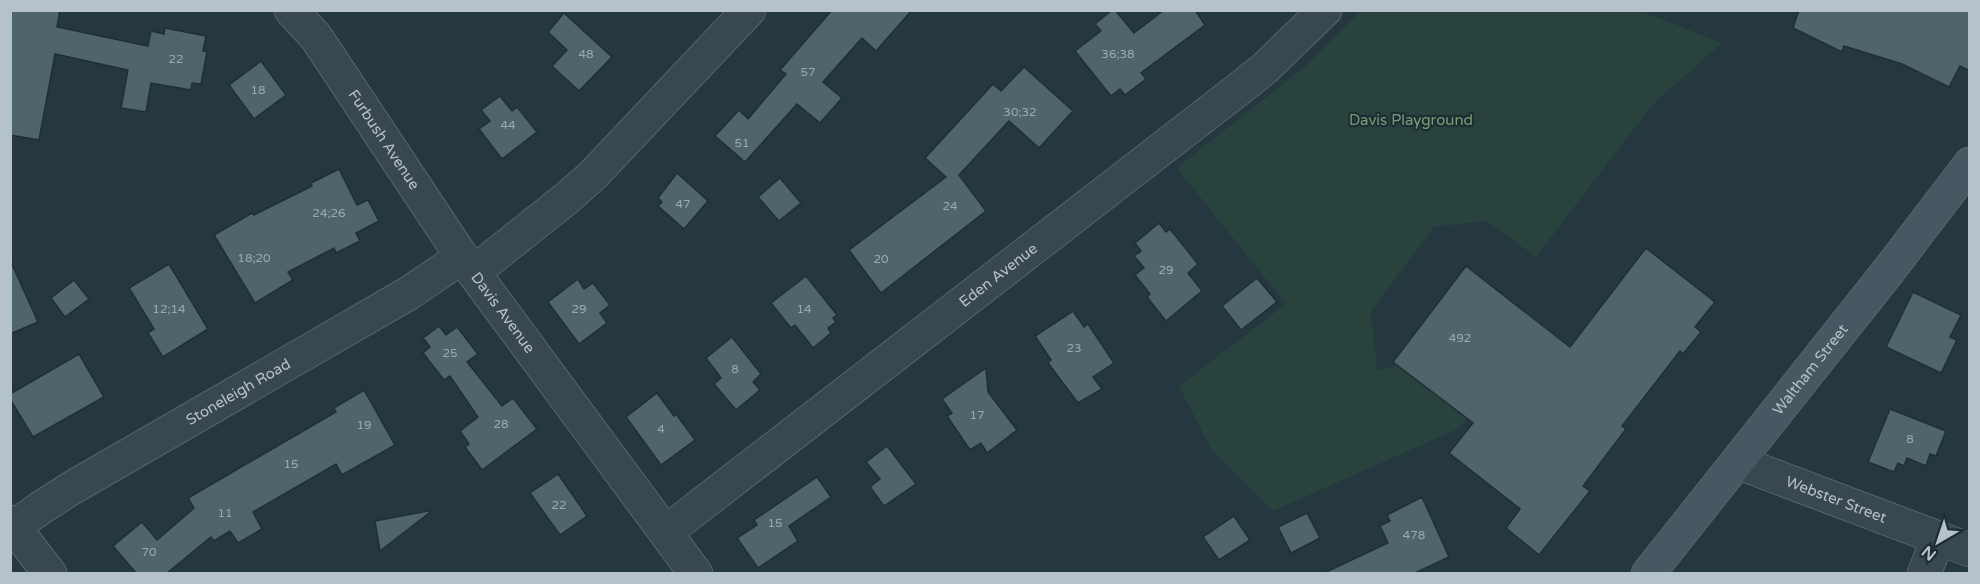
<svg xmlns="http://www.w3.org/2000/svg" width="1980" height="584" font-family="'Varela Round',sans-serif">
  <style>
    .green { fill: #28423d }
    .building { fill: #50646c; stroke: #202f36; stroke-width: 1.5 }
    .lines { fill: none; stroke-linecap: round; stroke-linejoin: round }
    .minor-casing { stroke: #57656c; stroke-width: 35 }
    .tertiary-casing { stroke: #57656c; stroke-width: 35 }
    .secondary-casing { stroke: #57656c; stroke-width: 35 }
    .minor { stroke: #39474f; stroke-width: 33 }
    .tertiary { stroke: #39474f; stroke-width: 33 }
    .secondary { stroke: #475862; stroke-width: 33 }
    .labels { text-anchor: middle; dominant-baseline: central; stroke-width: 4.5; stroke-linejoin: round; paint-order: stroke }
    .number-label { font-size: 12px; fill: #9caab2 }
    .park-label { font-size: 15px; fill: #759f74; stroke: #1e2d34 }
    .street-label { font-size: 15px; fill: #b6c2c9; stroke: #1e2d34 }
  </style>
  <rect width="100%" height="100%" fill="#25373f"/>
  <path class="green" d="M1361,11H1641L1722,43L1653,104L1536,257L1487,221L1434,227L1371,311L1377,370L1400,366L1467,418L1460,428L1273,511L1211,449L1179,386L1286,304L1177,168L1309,63Z"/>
  <g class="building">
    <path d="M10,10H60L57,27L148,46L151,31L164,34L165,28L206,36L203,51L207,52L201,84L192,83L191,90L151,83L146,112L121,108L128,70L55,54L39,140L10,135Z"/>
    <path d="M832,10H912L876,51L862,38L823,82L842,98L820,123L797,104L745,162L715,136L739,110L748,119L786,74L780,70Z"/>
    <path d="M1112,10H1115L1134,33L1164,10H1195L1205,25L1141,73L1146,79L1125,95L1120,89L1111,96L1075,51L1101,31L1095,24Z"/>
    <path d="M1799,10H1970V71L1960,66L1949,87L1902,64L1844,46L1842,52L1793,28Z"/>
    <path d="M564,13L612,57L579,91L552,66L567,50L548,32Z"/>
    <path d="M261,61L286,95L254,119L229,85Z"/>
    <path d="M1024,67L1073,111L1039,148L1009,121L959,175L986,211L881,293L849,250L946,177L925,158L993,84L1001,91Z"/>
    <path d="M500,96L512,111L517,107L537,132L502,159L479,129L490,121L481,110Z"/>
    <path d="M339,169L357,205L368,200L379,221L356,233L360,241L336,253L334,248L288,272L293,280L255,303L214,235L252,213L254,215L312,186L311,183Z"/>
    <path d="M677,173L708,201L684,229L658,206L662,202L658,198Z"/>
    <path d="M780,178L801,203L779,221L758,197Z"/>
    <path d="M1159,223L1166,232L1170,229L1198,264L1188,273L1202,291L1166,321L1147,297L1150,294L1135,275L1144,268L1134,256L1141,251L1135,243Z"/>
    <path d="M1646,248L1715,302L1695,327L1701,332L1683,354L1680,351L1622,426L1626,429L1583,486L1590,491L1539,555L1506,528L1520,509L1449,453L1473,423L1393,362L1466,266L1570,347Z"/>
    <path d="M10,260L38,322L10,334Z"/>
    <path d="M169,264L208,329L163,357L148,333L154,329L129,288Z"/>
    <path d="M806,276L837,315L833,318L836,322L828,328L831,333L813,348L795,325L791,328L771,303Z"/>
    <path d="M1257,278L1277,302L1241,330L1222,306Z"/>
    <path d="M578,279L584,289L593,283L610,305L600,313L607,323L579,344L548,302Z"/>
    <path d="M74,280L89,299L65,317L51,298Z"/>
    <path d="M1913,292L1961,315L1950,337L1957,340L1941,373L1886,347Z"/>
    <path d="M1073,311L1084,327L1088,324L1114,363L1093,377L1102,389L1078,403L1048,363L1051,360L1035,336Z"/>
    <path d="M439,326L446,335L457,327L478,354L467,362L502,406L513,398L537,429L482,470L465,447L469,444L460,431L478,417L450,376L444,380L423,353L430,347L423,338Z"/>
    <path d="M732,337L761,374L753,382L760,390L736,410L714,384L721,378L706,358Z"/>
    <path d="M79,354L104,397L33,437L10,399V394Z"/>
    <path d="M986,368L988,392L1017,430L987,453L981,443L970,450L947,416L952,413L942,399Z"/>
    <path d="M364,390L395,445L342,475L336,464L253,512L262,529L238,543L230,531L214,541L211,537L167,573H136L113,546L142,522L157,540L194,508L188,498L336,412L334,408Z"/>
    <path d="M657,393L674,416L676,414L695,440L661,465L626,417Z"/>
    <path d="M1890,409L1946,431L1936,456L1930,454L1926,466L1907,458L1904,466L1898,463L1894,472L1868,462Z"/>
    <path d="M887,446L916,484L884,506L870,487L880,479L866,462Z"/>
    <path d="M558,474L587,516L560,535L530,493Z"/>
    <path d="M817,477L831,497L789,526L798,541L758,568L737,538L757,525L754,520Z"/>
    <path d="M1422,497L1449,557L1415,573H1324L1388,543L1380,526L1390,521L1387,515Z"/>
    <path d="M433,510L380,551L375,521Z"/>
    <path d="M1307,513L1320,538L1291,553L1278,527Z"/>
    <path d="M1234,516L1250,540L1219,560L1203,537Z"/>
  </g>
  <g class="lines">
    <g class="minor-casing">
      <g id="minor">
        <path id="s1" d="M291,10L316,37L462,257L696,574"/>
        <path d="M474,272L567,198L593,175L749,10"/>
        <path d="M10,522L50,574"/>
        <path id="s2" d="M14,527L39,509L70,489L409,293L462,257"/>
        <path id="s3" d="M666,532L1235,92L1264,69L1325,10"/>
        <path d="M1924,574L1938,538"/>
      </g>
    </g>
    <g class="tertiary-casing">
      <g id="tertiary">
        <path id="s4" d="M1737,462L1970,550"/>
      </g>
    </g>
    <g class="secondary-casing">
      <g id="secondary">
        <path id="s5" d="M1648,574L1890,269L1970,164"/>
      </g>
    </g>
    <use href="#minor" class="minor"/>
    <use href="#tertiary" class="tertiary"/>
    <use href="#secondary" class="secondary"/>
  </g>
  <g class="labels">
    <g class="number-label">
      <text x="586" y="54">48</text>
      <text x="1118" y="54">36;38</text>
      <text x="176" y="59">22</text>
      <text x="808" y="72">57</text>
      <text x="258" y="90">18</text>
      <text x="1020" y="112">30;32</text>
      <text x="508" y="125">44</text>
      <text x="742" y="143">51</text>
      <text x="683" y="204">47</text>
      <text x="950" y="206">24</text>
      <text x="329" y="213">24;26</text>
      <text x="254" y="258">18;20</text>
      <text x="881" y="259">20</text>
      <text x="1166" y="270">29</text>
      <text x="169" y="309">12;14</text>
      <text x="579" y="309">29</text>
      <text x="804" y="309">14</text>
      <text x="1460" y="338">492</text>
      <text x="1074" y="348">23</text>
      <text x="450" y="353">25</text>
      <text x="735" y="369">8</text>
      <text x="977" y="415">17</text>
      <text x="501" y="424">28</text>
      <text x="364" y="425">19</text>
      <text x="661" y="429">4</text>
      <text x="1910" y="439">8</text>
      <text x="291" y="464">15</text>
      <text x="559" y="505">22</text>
      <text x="225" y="513">11</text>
      <text x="775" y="523">15</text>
      <text x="1414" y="535">478</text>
      <text x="149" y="552">70</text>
    </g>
    <g class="park-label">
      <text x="1411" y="120">Davis Playground</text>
    </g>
    <g class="street-label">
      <text stroke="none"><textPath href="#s1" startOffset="160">Furbush Avenue</textPath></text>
      <text stroke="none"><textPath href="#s3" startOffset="420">Eden Avenue</textPath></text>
      <text stroke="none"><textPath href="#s1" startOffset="370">Davis Avenue</textPath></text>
      <text stroke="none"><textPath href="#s5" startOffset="261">Waltham Street</textPath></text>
      <text stroke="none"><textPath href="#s2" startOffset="262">Stoneleigh Road</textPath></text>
      <text stroke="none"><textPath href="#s4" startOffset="106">Webster Street</textPath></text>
    </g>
  </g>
  <rect width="1980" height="584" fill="none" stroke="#b6c2c9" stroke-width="24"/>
  <g transform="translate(1938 542) rotate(219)" stroke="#1e2d34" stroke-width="4.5" paint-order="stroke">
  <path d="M0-4.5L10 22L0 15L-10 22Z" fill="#b6c2c9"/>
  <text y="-9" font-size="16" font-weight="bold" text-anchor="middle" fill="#b6c2c9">N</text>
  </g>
</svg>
